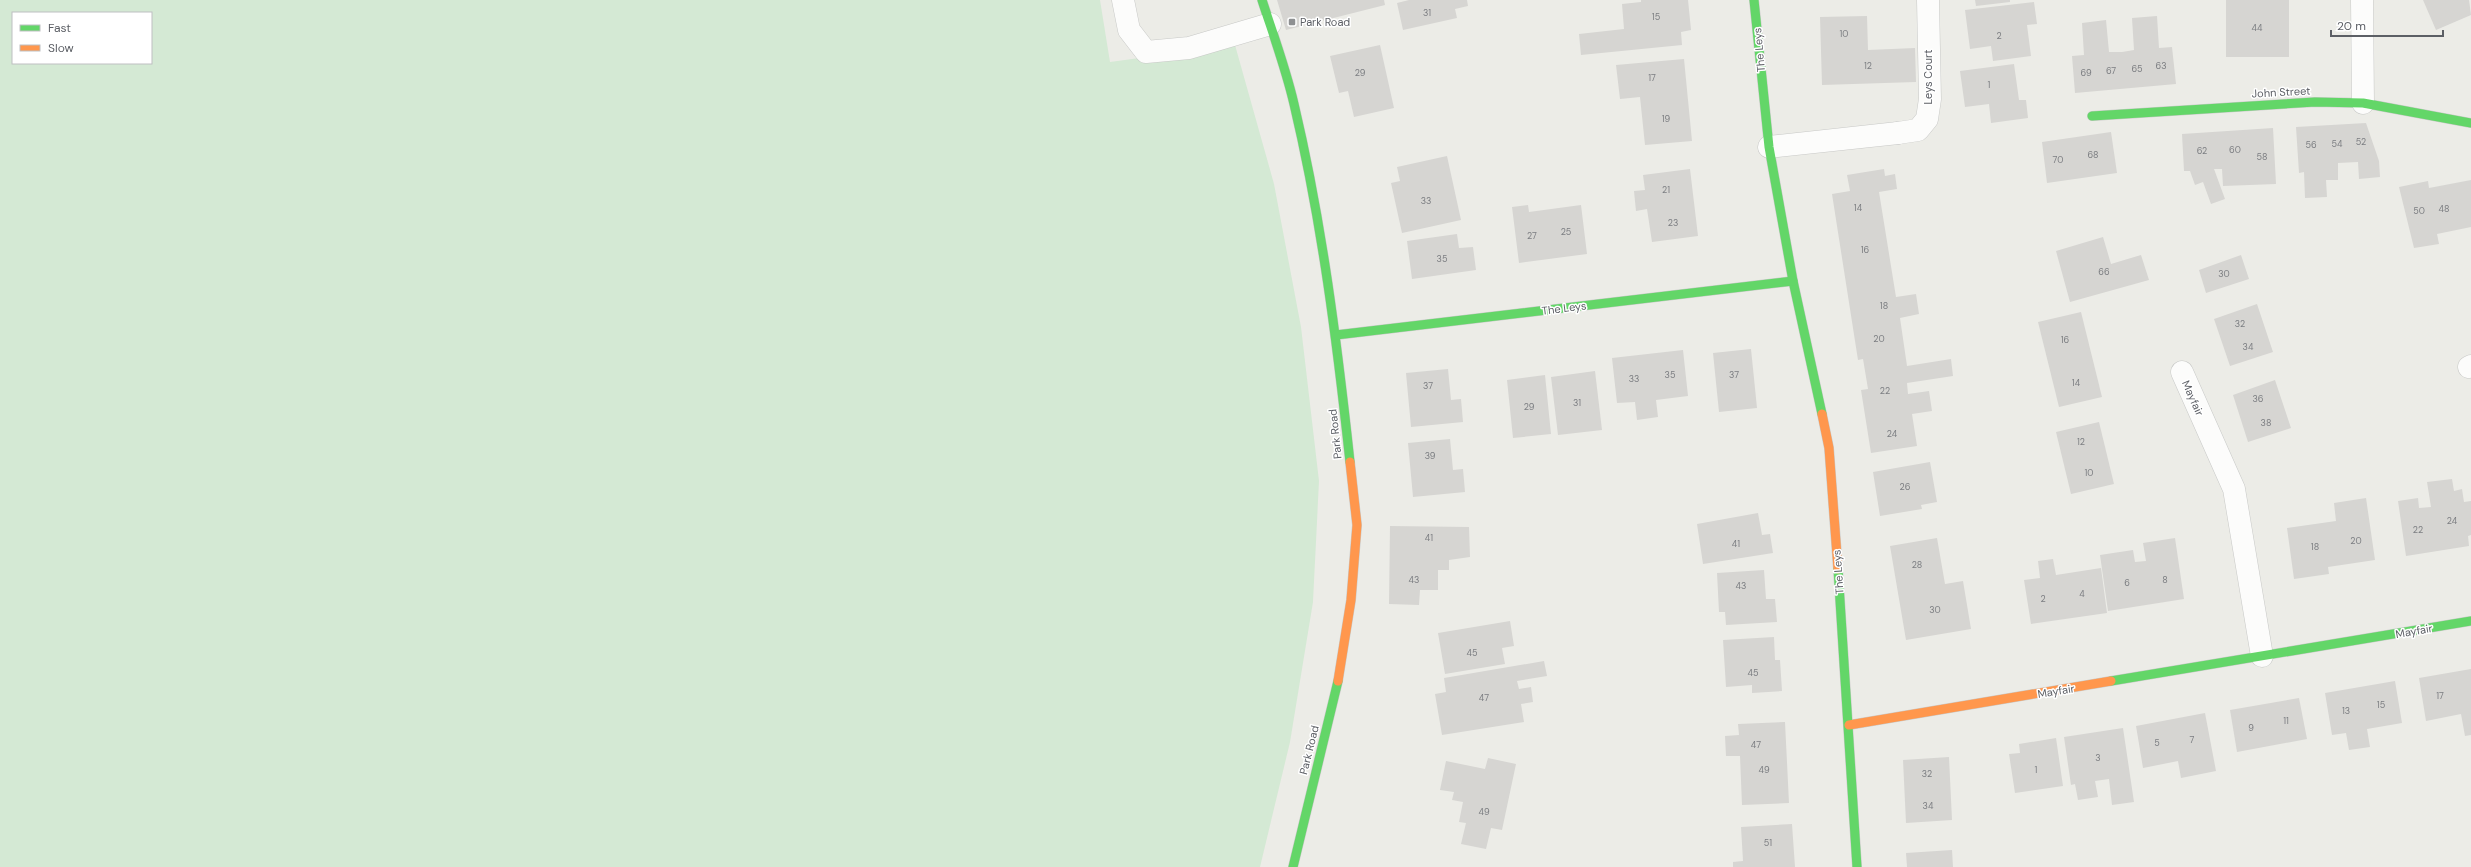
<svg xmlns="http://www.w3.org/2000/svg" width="2471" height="867" font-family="'DM Sans',sans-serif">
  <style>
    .green { fill: #d4e9d4; fill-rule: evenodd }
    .building { fill: #d6d5d2 }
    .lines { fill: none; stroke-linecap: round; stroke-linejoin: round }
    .lane-casing { stroke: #c8c9c7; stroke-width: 23 }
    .street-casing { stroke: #c8c9c7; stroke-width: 23 }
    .fast-casing { stroke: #c9c9c8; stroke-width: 10 }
    .slow-casing { stroke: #c9c9c8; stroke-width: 10 }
    .lane { stroke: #fcfcfb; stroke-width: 22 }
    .street { stroke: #fcfcfb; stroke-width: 22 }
    .fast { stroke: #63d668; stroke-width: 9 }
    .slow { stroke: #ff974d; stroke-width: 9 }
    .poi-dot { fill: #8e9092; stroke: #fff; stroke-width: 1.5 }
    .labels { text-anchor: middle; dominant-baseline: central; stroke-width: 3; stroke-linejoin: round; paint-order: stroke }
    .number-label { font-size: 9px; fill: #7b7d81 }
    .poi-label { font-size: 11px; fill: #5c5f65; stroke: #fff; text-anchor: start }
    .street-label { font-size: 11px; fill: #5c5f65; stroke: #fff }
  </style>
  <rect width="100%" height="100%" fill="#ecece7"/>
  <path class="green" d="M0,0H1100L1110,62L1235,45L1274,184L1301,327L1319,481L1313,602L1290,742L1260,867H0ZM13,13H151V63H13Z"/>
  <g class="building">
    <path d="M1277,0H1384L1385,5L1286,30Z"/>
    <path d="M1409,0H1467L1468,6L1455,9L1457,18L1403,30L1397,3Z"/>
    <path d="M1641,0H1688L1691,30L1681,32L1682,45L1581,55L1579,34L1624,29L1622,4L1641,2Z"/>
    <path d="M1975,0H2010V2L1976,6Z"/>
    <rect x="2226" y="0" width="63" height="57"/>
    <path d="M2423,0H2469L2471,15L2436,30Z"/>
    <path d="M2034,2L2037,24L2027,25L2031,56L1993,61L1991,46L1970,49L1965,10Z"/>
    <path d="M1867,16L1868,50L1915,48L1916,82L1822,85L1820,17Z"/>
    <path d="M2157,16L2159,48L2172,47L2176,84L2075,93L2072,56L2084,55L2082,23L2106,20L2109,52H2122L2134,50L2132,18Z"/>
    <path d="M1380,45L1394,108L1354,117L1348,91L1339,93L1330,56Z"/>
    <path d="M1684,59L1692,141L1645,145L1640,97L1620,99L1616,65Z"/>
    <path d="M2014,64L2019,100H2026L2028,118L1991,123L1989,104L1965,107L1960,71Z"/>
    <path d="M2366,123L2379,161L2380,177L2359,179L2358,162L2338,163V180H2326L2327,197L2305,198L2304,172L2299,173L2296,127Z"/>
    <path d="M2273,128L2276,184L2223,186L2222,169H2214L2225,199L2211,204L2203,182L2195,185L2190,171H2184L2182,134Z"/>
    <path d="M2111,132L2117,173L2047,183L2042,142Z"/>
    <path d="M1447,156L1461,220L1402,233L1391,183L1400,181L1397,167Z"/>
    <path d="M1690,169L1698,236L1652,242L1647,209L1636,211L1634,191L1645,190L1643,175Z"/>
    <path d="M1884,169L1885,176L1895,174L1897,189L1879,192L1896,297L1916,294L1919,314L1900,318L1907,366L1951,359L1953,376L1907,383L1908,394L1929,391L1932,411L1912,414L1917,446L1871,453L1861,390L1868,389L1863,359L1858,360L1832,194L1850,191L1847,175Z"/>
    <path d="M2471,180V227L2437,234L2439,244L2414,248L2399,187L2428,181L2429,188Z"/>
    <path d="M1528,205L1529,212L1581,205L1587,254L1519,263L1512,207Z"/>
    <path d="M1457,234L1459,248L1473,247L1476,270L1412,279L1407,241Z"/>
    <path d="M2103,237L2111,264L2141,255L2149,280L2070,302L2056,251Z"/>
    <path d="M2241,255L2249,279L2206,293L2199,270Z"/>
    <path d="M2257,304L2273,352L2230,366L2214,319Z"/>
    <path d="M2081,312L2102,397L2059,407L2038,322Z"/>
    <path d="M1751,349L1757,408L1719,412L1713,353Z"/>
    <path d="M1683,350L1688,396L1656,400L1658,417L1637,420L1635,402L1617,403L1612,358Z"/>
    <path d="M1448,369L1451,400L1461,399L1463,422L1411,427L1406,373Z"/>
    <path d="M1595,371L1602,430L1558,435L1551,377Z"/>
    <path d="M1545,375L1551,434L1513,438L1507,380Z"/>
    <path d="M2275,380L2291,428L2248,442L2233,395Z"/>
    <path d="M2099,422L2114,484L2071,494L2056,432Z"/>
    <path d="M1450,439L1453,470L1463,469L1465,492L1413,497L1408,443Z"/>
    <path d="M1930,462L1937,502L1921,505L1922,509L1880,516L1873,472Z"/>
    <path d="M2452,479L2454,491L2462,489L2464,502L2471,501V535L2468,536L2469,546L2406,556L2398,501L2418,498L2419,508L2431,507L2427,482Z"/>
    <path d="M2366,498L2375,560L2328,567L2329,574L2294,579L2287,528L2336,521L2334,503Z"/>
    <path d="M1758,513L1762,535L1770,534L1773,553L1703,564L1697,524Z"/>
    <path d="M1390,526L1469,527L1470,557L1449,560V570H1438V590H1420L1419,605L1389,604Z"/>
    <path d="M1937,538L1945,584L1963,581L1971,629L1906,640L1890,546Z"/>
    <path d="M2175,538L2184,599L2108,611L2100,555L2133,550L2135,562L2146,561L2143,543Z"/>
    <path d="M2053,559L2056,575L2101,568L2107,613L2031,624L2024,580L2040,578L2038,561Z"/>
    <path d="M1764,570L1766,599H1775L1777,622L1726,625L1725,612H1719L1717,573Z"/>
    <path d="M1510,621L1514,646L1502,648L1505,664L1445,674L1438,633Z"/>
    <path d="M1774,637L1775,660H1780L1782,691L1752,693V685L1726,687L1723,640Z"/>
    <path d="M1544,661L1547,676L1517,681L1519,689L1531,687L1533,702L1521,704L1524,722L1442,735L1435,694L1446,692L1444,678Z"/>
    <path d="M2471,669V735L2465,736L2461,714L2426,721L2419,678Z"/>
    <path d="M2395,681L2402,723L2367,729L2370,747L2349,750L2346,733L2332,735L2325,693Z"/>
    <path d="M2299,698L2307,739L2237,752L2230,710Z"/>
    <path d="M2205,713L2216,771L2181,778L2178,761L2143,768L2136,726Z"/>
    <path d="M1785,722L1789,803L1742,805L1740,756H1726L1725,736L1739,735L1738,724Z"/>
    <path d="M2123,728L2134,802L2112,805L2109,779L2095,781L2098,797L2078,800L2075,784L2071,785L2064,737Z"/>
    <path d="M2056,738L2063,786L2015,793L2009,754L2020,753L2019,744Z"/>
    <path d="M1949,757L1952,820L1906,823L1903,760Z"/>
    <path d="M1488,758L1516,764L1502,830L1491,828L1486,849L1461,844L1466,823L1459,822L1463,802L1452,800L1454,792L1440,790L1446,761L1485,769Z"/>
    <path d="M1792,824L1795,867H1733V862L1743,861L1741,827Z"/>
    <path d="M1952,850L1953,867H1907L1906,853Z"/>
  </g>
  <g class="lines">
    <g class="lane-casing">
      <g id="lane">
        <path d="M1123,0L1129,30L1146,52L1189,48L1270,24"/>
        <path d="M1898,133L1918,130L1927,119L1930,99L1928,0"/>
        <path d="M2469,367L2471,366"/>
      </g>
    </g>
    <g class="street-casing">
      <g id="street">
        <path d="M2362,0L2363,103"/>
        <path d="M1769,147L1898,133"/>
        <path d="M2182,372L2234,489L2262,656"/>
      </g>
    </g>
    <g class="fast-casing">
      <g id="fast">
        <path d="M1262,0C1273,34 1286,69 1294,104C1322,222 1337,342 1350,462"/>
        <path d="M1754,0L1769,147L1793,281L1822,414"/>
        <path d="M2092,116L2315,102L2363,103L2471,123"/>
        <path d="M1336,335L1793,281"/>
        <path d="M1838,569L1857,867"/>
        <path d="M2111,681L2471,621"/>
        <path d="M1293,867L1338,681"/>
      </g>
    </g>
    <g class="slow-casing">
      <g id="slow">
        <path d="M1822,414L1829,448L1838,569"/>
        <path d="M1338,681L1351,600L1357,525L1350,462"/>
        <path d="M1849,725L2111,681"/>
      </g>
    </g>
    <use href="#lane" class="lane"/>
    <use href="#street" class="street"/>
    <use href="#fast" class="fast"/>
    <use href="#slow" class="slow"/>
  </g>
  <rect class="poi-dot" x="1288" y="18" width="8" height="8" rx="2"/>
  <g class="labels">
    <g class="number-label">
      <text x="1427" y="13">31</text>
      <text x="1656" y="17">15</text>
      <text x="2257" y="28">44</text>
      <text x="1844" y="34">10</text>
      <text x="1999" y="36">2</text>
      <text x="1868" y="66">12</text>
      <text x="2161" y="66">63</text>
      <text x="2137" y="69">65</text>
      <text x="2111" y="71">67</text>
      <text x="1360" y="73">29</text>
      <text x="2086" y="73">69</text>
      <text x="1652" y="78">17</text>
      <text x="1989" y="85">1</text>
      <text x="1666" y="119">19</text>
      <text x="2361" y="142">52</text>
      <text x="2337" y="144">54</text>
      <text x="2311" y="145">56</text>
      <text x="2235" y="150">60</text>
      <text x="2202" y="151">62</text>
      <text x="2093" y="155">68</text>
      <text x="2262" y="157">58</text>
      <text x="2058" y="160">70</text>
      <text x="1666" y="190">21</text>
      <text x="1426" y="201">33</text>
      <text x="1858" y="208">14</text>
      <text x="2444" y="209">48</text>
      <text x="2419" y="211">50</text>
      <text x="1673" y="223">23</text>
      <text x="1566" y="232">25</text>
      <text x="1532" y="236">27</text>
      <text x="1865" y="250">16</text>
      <text x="1442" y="259">35</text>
      <text x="2104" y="272">66</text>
      <text x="2224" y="274">30</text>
      <text x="1884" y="306">18</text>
      <text x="2240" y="324">32</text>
      <text x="1879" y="339">20</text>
      <text x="2065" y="340">16</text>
      <text x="2248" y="347">34</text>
      <text x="1670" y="375">35</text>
      <text x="1734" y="375">37</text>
      <text x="1634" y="379">33</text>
      <text x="2076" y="383">14</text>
      <text x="1428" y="386">37</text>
      <text x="1885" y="391">22</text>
      <text x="2258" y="399">36</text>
      <text x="1577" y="403">31</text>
      <text x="1529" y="407">29</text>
      <text x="2266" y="423">38</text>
      <text x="1892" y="434">24</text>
      <text x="2081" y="442">12</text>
      <text x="1430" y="456">39</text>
      <text x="2089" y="473">10</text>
      <text x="1905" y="487">26</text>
      <text x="2452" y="521">24</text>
      <text x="2418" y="530">22</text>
      <text x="1429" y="538">41</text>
      <text x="2356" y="541">20</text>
      <text x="1736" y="544">41</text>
      <text x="2315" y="547">18</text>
      <text x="1917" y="565">28</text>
      <text x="1414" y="580">43</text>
      <text x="2165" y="580">8</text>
      <text x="2127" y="583">6</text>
      <text x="1741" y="586">43</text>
      <text x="2082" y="594">4</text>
      <text x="2043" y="599">2</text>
      <text x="1935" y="610">30</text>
      <text x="1472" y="653">45</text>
      <text x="1753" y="673">45</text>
      <text x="2440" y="696">17</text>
      <text x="1484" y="698">47</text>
      <text x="2381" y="705">15</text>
      <text x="2346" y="711">13</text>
      <text x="2286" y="721">11</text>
      <text x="2251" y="728">9</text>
      <text x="2192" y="740">7</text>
      <text x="2157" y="743">5</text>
      <text x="1756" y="745">47</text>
      <text x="2098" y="758">3</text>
      <text x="1764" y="770">49</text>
      <text x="2036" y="770">1</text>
      <text x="1927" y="774">32</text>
      <text x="1928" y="806">34</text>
      <text x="1484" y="812">49</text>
      <text x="1768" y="843">51</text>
    </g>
    <g class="poi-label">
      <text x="1300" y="22">Park Road</text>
    </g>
    <g class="street-label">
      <text transform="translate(1759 50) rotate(-95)">The Leys</text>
      <text transform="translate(1928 77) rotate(-90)">Leys Court</text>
      <text transform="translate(2281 92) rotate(-3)">John Street</text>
      <text transform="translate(1564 308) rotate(-7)">The Leys</text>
      <text transform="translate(2193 398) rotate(66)">Mayfair</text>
      <text transform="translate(1335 434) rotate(-96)">Park Road</text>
      <text transform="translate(1838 572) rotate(-94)">The Leys</text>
      <text transform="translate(2414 631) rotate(-10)">Mayfair</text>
      <text transform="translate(2056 691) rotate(-9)">Mayfair</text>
      <text transform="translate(1309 750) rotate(-76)">Park Road</text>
    </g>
  </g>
  <rect x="12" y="12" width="140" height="52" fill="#ffffff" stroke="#bebfc1"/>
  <rect x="20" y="25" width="20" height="6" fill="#63d668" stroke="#bebfc1"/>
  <text x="48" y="32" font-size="12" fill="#5c5f65">Fast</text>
  <rect x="20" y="45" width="20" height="6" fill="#ff974d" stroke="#bebfc1"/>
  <text x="48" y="52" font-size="12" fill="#5c5f65">Slow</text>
  <path d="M2331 30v6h112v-6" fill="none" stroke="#5c5f65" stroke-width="2"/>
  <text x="2337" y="30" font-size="12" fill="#5c5f65" stroke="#ffffff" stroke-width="3" paint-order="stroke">20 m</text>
</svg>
